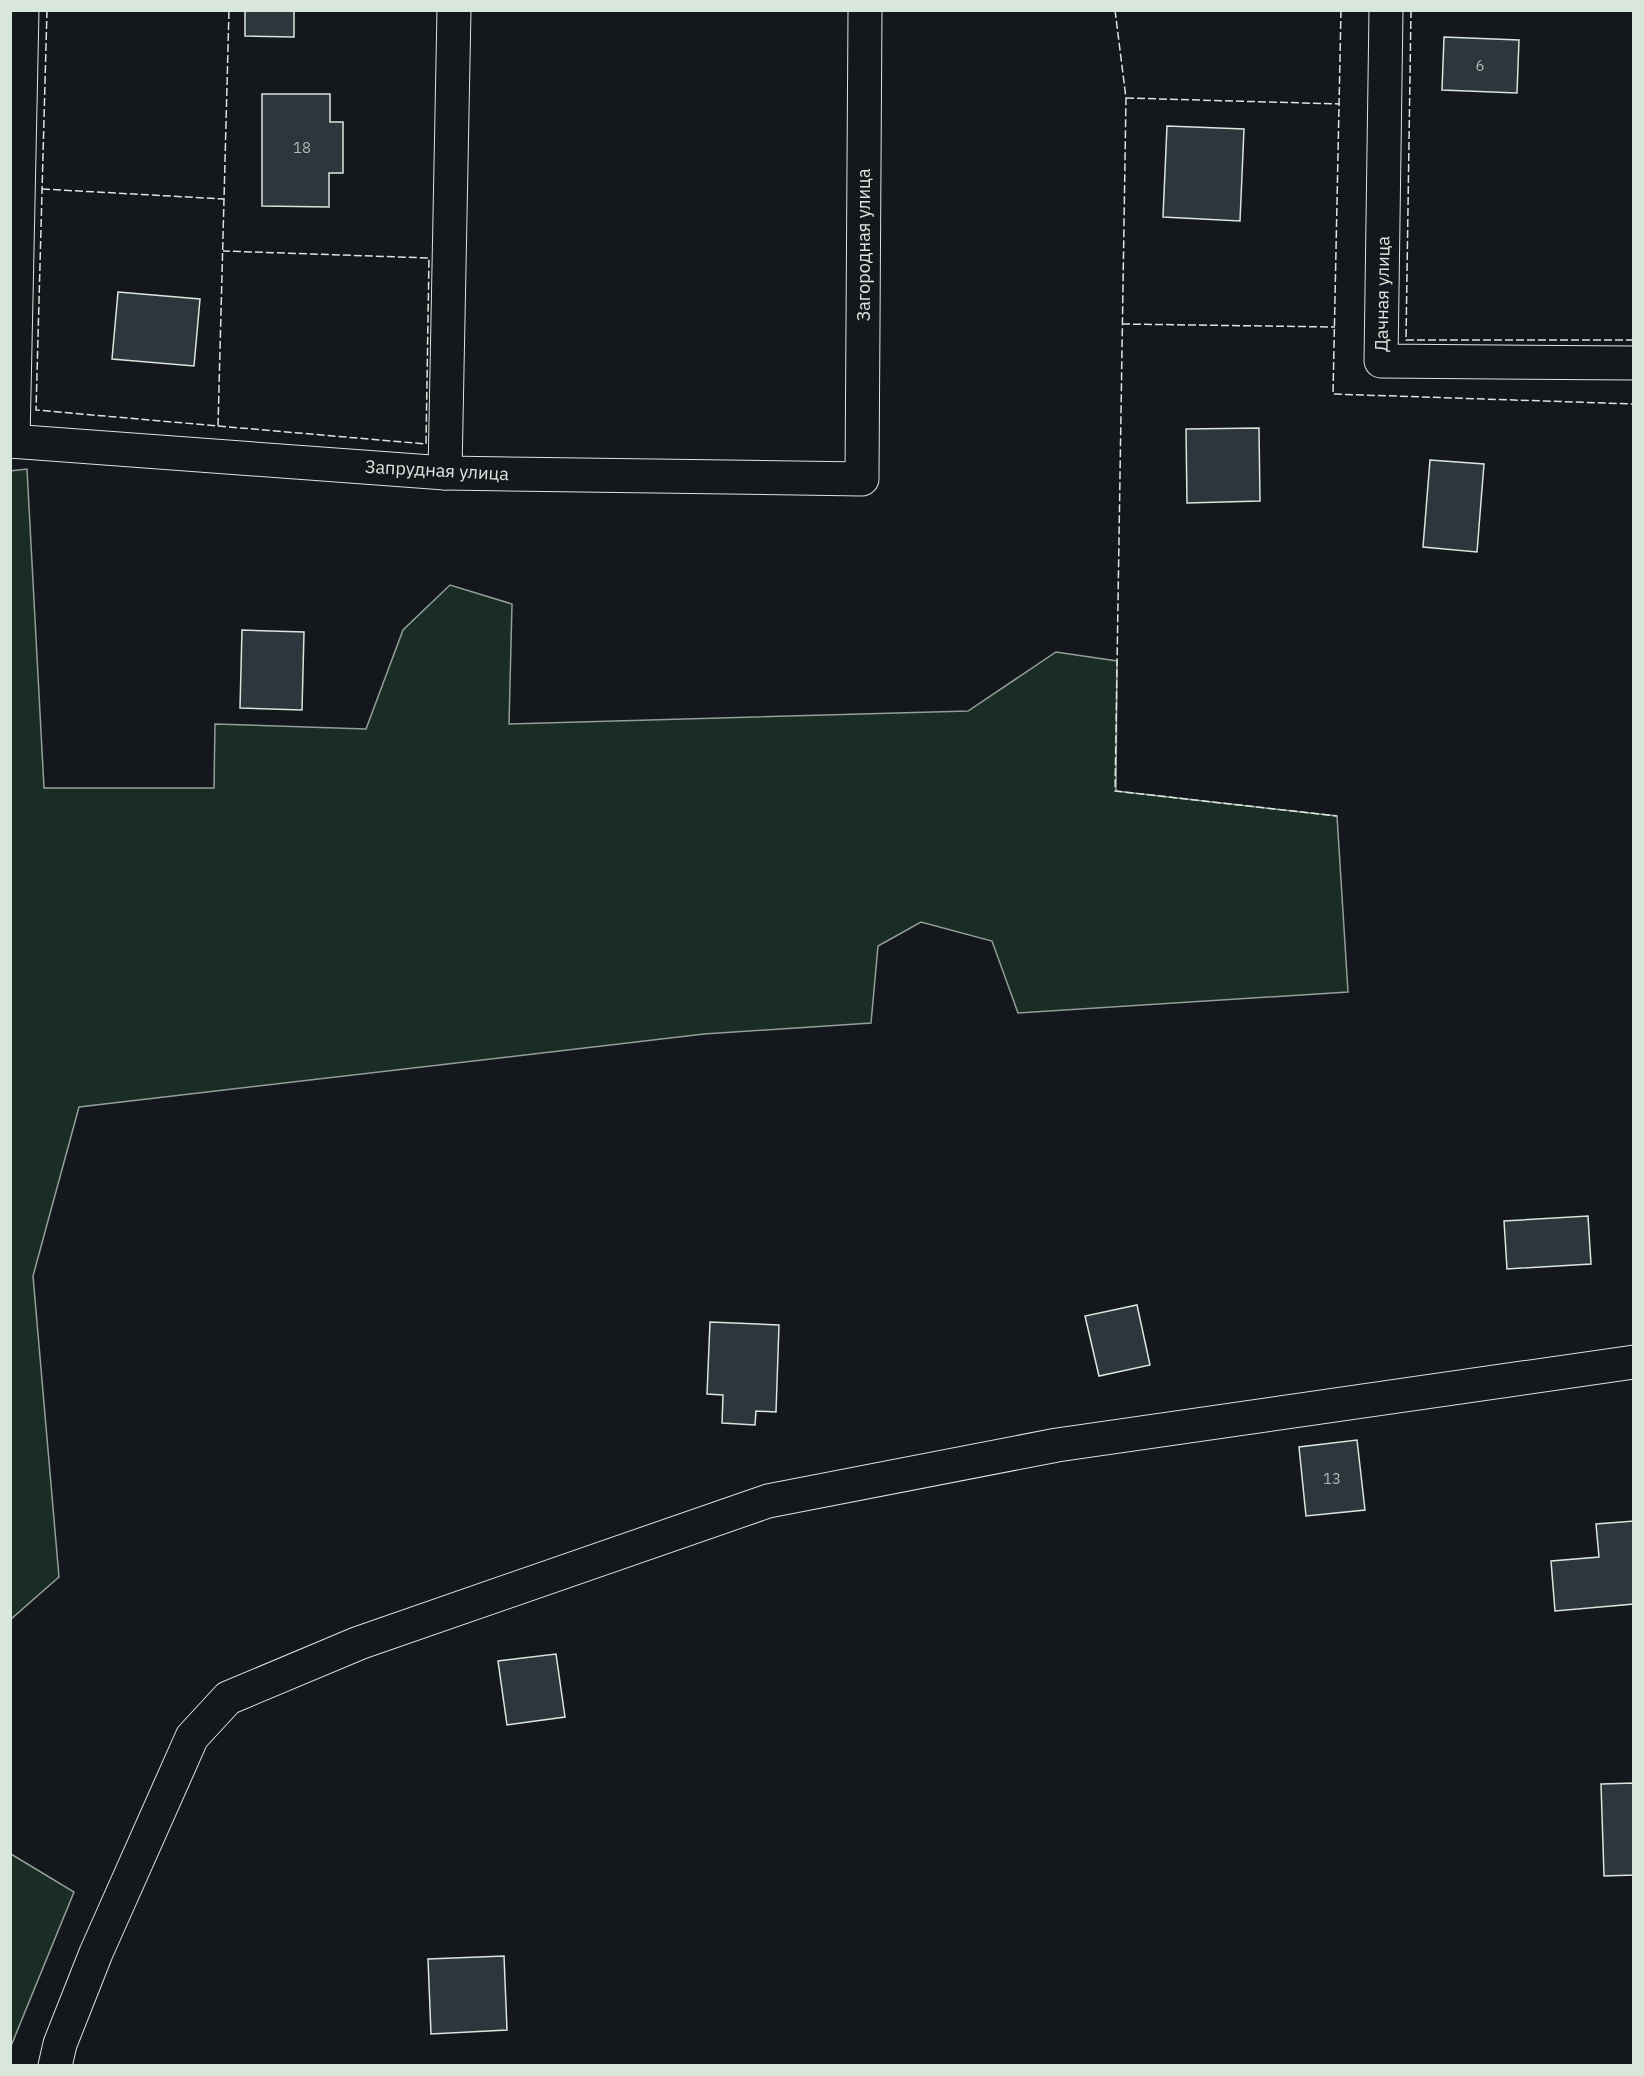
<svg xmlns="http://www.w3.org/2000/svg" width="1644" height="2076" font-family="'IBM Plex Sans',sans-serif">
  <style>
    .green { fill: #1a2d24; stroke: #939e99; stroke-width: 1.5 }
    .building { fill: #2c363c; stroke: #d8e6dc; stroke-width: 1.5 }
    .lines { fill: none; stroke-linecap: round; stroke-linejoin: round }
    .minor-casing { stroke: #d8e6dc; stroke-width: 35 }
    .minor { stroke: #14181c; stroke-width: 33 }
    .fence { stroke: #d8e6dc; stroke-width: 1.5; stroke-dasharray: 8 3; stroke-linecap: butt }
    .labels { text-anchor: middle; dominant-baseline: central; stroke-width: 4.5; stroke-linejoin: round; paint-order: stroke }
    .number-label { font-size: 15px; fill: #adbab4 }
    .street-label { font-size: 18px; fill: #d8e6dc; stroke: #14181c }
  </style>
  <rect width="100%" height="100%" fill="#14181c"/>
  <g class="green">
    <path d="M27,469L44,788H214L215,724L366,729L403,630L450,585L512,604L509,724L968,711L1056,652L1117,661L1116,791L1337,816L1348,992L1018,1013L992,941L921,922L878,946L871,1023L704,1034L79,1107L33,1276L59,1577L11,1619L10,471Z"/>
    <path d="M11,1854L74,1892L11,2046Z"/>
  </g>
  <g class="building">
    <path d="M245,10H294V37L245,36Z"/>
    <path d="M1444,37L1519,40L1517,93L1442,90Z"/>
    <path d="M262,94H330V122H343V173H329V207L262,206Z"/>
    <path d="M1167,126L1244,129L1240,221L1163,217Z"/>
    <path d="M118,292L200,299L194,366L112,359Z"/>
    <path d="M1259,428L1260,501L1187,503L1186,429Z"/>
    <path d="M1430,460L1484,464L1477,552L1423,547Z"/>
    <path d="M242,630L304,632L302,710L240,708Z"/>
    <path d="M1588,1216L1591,1264L1507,1269L1504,1221Z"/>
    <path d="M1137,1305L1150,1365L1099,1376L1085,1316Z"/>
    <path d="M710,1322L779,1325L776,1412L756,1411L755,1425L722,1423L723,1395L707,1394Z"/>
    <path d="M1357,1440L1365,1510L1306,1516L1299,1447Z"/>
    <path d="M1634,1521V1604L1555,1611L1551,1561L1599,1557L1596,1524Z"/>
    <path d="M556,1654L565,1717L507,1725L498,1661Z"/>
    <path d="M1634,1783V1875L1604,1876L1601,1784Z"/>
    <path d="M504,1956L507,2030L431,2034L428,1959Z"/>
  </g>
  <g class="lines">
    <g class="minor-casing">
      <g id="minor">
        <path d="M1386,10L1381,361L1634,363"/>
        <path d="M10,441L445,473L862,479L865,10"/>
        <path d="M13,441L22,10"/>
        <path d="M445,473L454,10"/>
        <path d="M55,2066L60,2044L96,1953L192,1737L228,1698L359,1643L768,1501L1057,1445L1634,1362"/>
      </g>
    </g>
    <use href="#minor" class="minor"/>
    <g class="fence">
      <path d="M47,10L36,410L218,426L229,10"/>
      <path d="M1115,10L1126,98L1115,791L1337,816"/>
      <path d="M1341,10L1333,394L1634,404"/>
      <path d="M1411,10L1406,340H1634"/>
      <path d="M1126,98L1340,104"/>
      <path d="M42,189L224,199"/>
      <path d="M1122,324L1335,327"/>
      <path d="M218,426L426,444L429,258L223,251"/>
    </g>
  </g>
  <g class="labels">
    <g class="number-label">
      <text x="1480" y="65">6</text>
      <text x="302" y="147">18</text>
      <text x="1332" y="1478">13</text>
    </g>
    <g class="street-label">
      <text transform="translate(863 245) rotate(-90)">Загородная улица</text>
      <text transform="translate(1382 294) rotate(-89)">Дачная улица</text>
      <text transform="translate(437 470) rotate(3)">Запрудная улица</text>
    </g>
  </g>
  <rect width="1644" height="2076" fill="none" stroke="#d8e6dc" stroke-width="24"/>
</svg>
